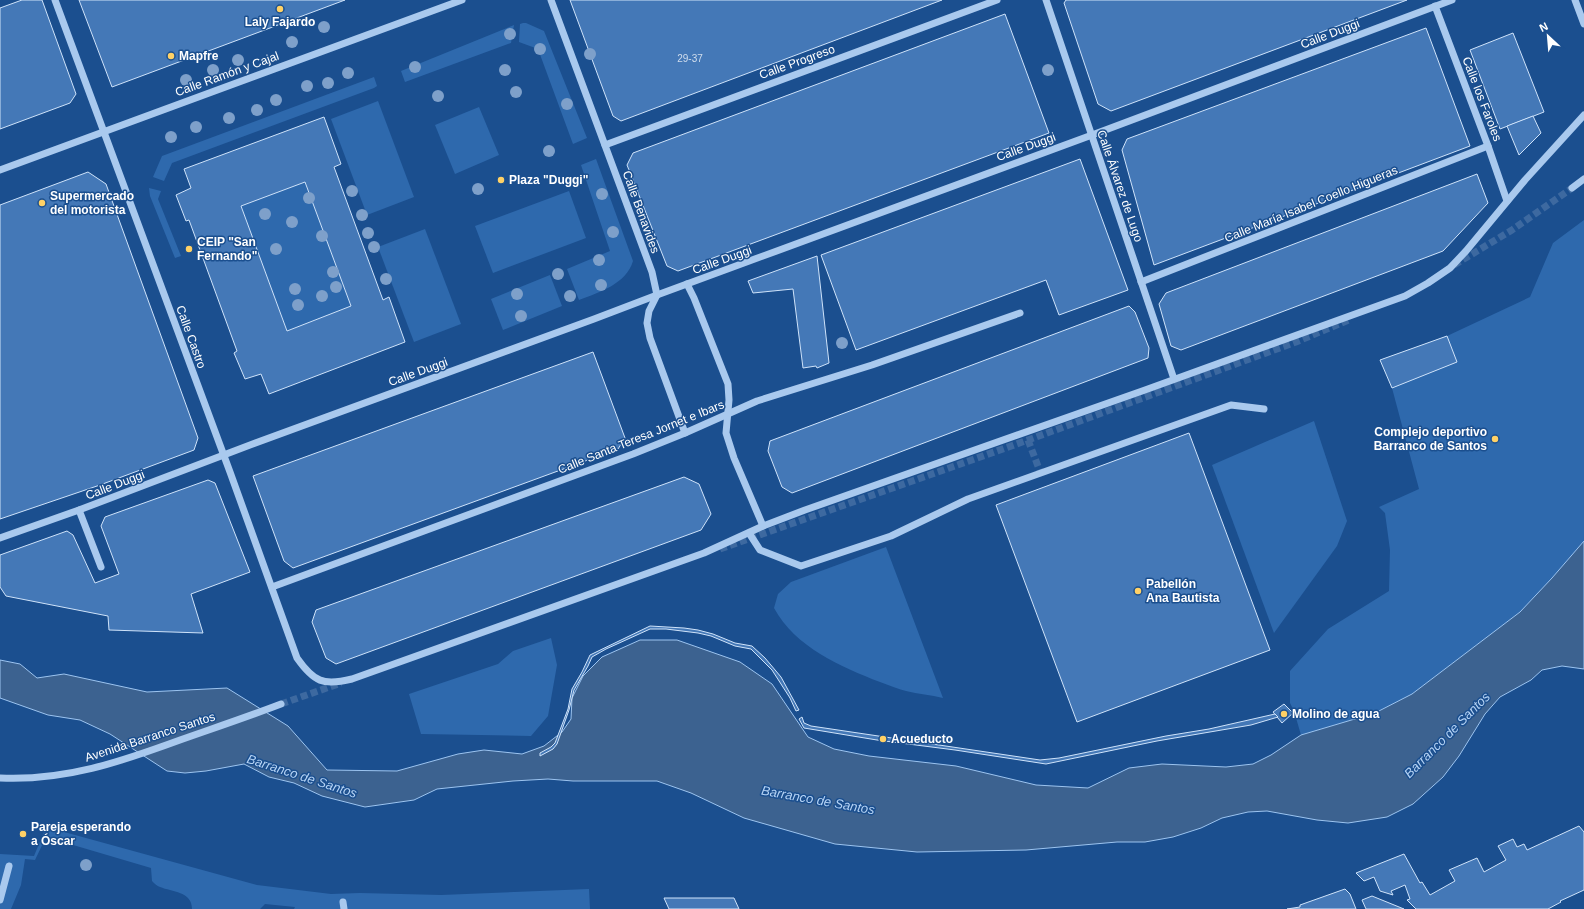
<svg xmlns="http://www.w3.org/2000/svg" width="1584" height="909" font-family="Arial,sans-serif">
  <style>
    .green { fill: #2e69ad }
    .water { fill: #3c6290; stroke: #9cc4f0 }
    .building { fill: #4478b7; stroke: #cfe3fa; fill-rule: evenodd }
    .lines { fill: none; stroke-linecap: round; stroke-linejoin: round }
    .minor-tunnel { stroke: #3d69a0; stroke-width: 7; stroke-dasharray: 7 3.5; stroke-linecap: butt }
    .minor { stroke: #a9c9ee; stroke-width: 7 }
    .tree { fill: #7ea0ca }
    .poi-dot { fill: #ffd166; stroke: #1b4f8f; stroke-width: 1.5 }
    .labels { text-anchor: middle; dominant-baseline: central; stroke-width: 3; stroke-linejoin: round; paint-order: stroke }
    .number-label { font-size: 10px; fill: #d0dded }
    .poi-label { font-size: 12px; font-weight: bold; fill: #fff; stroke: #1b4f8f; text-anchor: start }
    .street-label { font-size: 12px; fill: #fff; stroke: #1b4f8f }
    .water-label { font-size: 13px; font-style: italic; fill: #b5d3f5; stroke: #1b4f8f }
  </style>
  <rect width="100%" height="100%" fill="#1b4f8f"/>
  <g class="green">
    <path d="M523,23H526L544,31L587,138L573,144L538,49L519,42L520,24Z"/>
    <path d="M514,25L511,43L405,82L401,71Z"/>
    <path d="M374,77L377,86L374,88L172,163L164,181L153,177L162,156Z"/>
    <path d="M378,101L414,197L367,215L331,119Z"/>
    <path d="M479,107L499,155L455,174L435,125Z"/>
    <path d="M596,159L633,261C626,284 600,292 579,300L567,269L610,251L581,165Z"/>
    <path d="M305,182L351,306L287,331L241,206Z"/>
    <path d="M149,188L161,191L158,199L181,256L175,258L150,196Z"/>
    <path d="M569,191L586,238L493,273L475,226Z"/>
    <path d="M1584,220V541L1552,578L1520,612L1412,694L1375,713L1301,735L1294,711L1290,703V671L1328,629L1389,591L1390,550L1385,513L1379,507L1419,489L1392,388L1380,360L1447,336L1530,297L1553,243Z"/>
    <path d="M425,229L461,324L414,342L378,247Z"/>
    <path d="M550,275L562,306L503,330L491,299Z"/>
    <path d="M1314,421L1347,521L1337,546L1274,633L1212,465Z"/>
    <path d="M886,547L943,698C931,695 918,694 906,691C898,689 889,685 880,682C841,667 795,647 774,608L778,594L791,582Z"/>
    <path d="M551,638L557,665L548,716L531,736L421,734L409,694L498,664L513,651Z"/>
    <path d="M46,827L257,885L331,894L360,893L441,895L589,889L590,909H294L295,907L265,904L260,909H192C192,891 172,892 160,887C157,886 154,883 152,881L151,868L46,837L35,860L25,859L21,885L11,909H0V854L34,856Z"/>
  </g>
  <path class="water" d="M1584,541V669L1562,666L1542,670L1531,680L1500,697L1485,714L1459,756L1443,777L1413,804L1387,817L1348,823L1317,820L1267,811L1248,812L1222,818L1201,828L1173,837L1145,842H1117L1026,850L917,852L835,844L744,818L691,793L657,781H573L548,779L513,781L437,789L414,800L365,807L322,796L294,783L269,777L244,764L206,771L185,773L167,771L110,734L80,720L48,715L0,698V660L20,664L37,678L64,674L147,692L227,688L288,726L327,770L397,771L458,754L484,750L522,754L544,746L562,732L571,719L572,698L583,676L602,657L640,640H677L740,662L772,684L808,737L834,749L869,756L956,766L1036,785L1088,788L1129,768L1162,764L1226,767L1253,764L1271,755L1301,735L1375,713L1412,694L1520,612L1552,578Z"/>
  <g class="building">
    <path d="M22,0H42L76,94L70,103L0,129V8Z"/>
    <path d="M79,0H345L112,87Z"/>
    <path d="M570,0H942L621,121L613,116Z"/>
    <path d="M1066,0H1407L1111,111L1098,104L1064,3Z"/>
    <path d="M1005,14L1049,133L678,271L667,266L627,165L633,153Z"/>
    <path d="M1426,28L1470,146L1154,265L1122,150L1127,139Z"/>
    <path d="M1513,33L1544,112L1500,129L1470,50Z"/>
    <path d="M1533,116L1541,133L1519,155L1507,126Z"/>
    <path d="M324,117L341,164L334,167L383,300L389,297L405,342L269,394L261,374L245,379L234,353L237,351L189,220L186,221L176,195L191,188L184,169ZM305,182L351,306L287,331L241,206Z"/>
    <path d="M1080,159L1128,290L1059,315L1046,280L856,350L821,255Z"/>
    <path d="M88,172L106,184L198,438L194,450L100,485L0,519V205Z"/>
    <path d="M1477,174L1488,203L1443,251L1181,350L1171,346L1159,304L1166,293Z"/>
    <path d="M817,256L829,363L817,368L816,366L803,368L793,289L753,293L748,281Z"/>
    <path d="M1129,306L1135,312L1149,348L1148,358L792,493L782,487L768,451L770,441Z"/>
    <path d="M1447,336L1457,362L1392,388L1380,360Z"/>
    <path d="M593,352L625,438L618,449L293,568L284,561L253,476Z"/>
    <path d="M1189,433L1270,650L1077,722L996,505Z"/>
    <path d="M684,477L699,484L711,514L701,530L336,664L326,658L312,622L316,610Z"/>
    <path d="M208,480L215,483L250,572L191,594L203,633L109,630L108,616L6,596L0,587V555L67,531L73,535L95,583L119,574L101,526L105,517Z"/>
    <path d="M650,626L684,628L698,630L713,634L735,643L752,646L765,658L781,677L799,710L796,711L790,698L772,670L751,649L735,646L711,636L698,633L666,629H650L606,649L592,657L588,666L574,690L569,710L557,744L553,749L540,756V753L551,747L555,743L568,709L572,689L582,672L590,655Z"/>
    <path d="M1284,704L1293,713L1282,723L1273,712Z"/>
    <path d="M1275,714L1278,717L1251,725L1157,741L1046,764L955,750L877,740L804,728L799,719L802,717L804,723L811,726L1040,760L1059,758L1166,736L1209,729Z"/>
    <path d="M1579,826L1584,832V890L1560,901L1561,902L1548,909H1416L1407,900L1410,899L1405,885L1391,891L1393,895L1380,891L1374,877L1364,881L1356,873L1404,854L1420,883L1422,882L1430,895L1455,881L1449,870L1477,858L1484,872L1506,860L1498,846L1513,839L1517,847L1524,844L1527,850Z"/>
    <path d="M1345,889L1350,894L1356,909H1287L1300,907V905Z"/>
    <path d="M1372,896L1404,909H1366L1362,900Z"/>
    <path d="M664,898H734L739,909H669Z"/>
  </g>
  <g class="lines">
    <g class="minor-tunnel">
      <path d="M1454,265L1512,230L1572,188"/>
      <path d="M1028,440L1041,474"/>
      <path d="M720,549L1028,440L1296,342L1351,319"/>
      <path d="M281,704L341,683"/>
    </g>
    <g class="minor">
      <path d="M55,0L230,472L297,658C314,682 323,686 352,679L704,553L763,526L805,510L1145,390L1405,296L1428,283L1450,268L1466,251L1525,180L1584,115"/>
      <path d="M551,0L652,272L657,295L649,311L647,323L650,338L685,433"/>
      <path d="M1046,0L1174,379"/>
      <path d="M1575,0L1584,24"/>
      <path d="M1435,6L1488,146L1507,201"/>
      <path d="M605,145L997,0"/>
      <path d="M0,170L462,0"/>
      <path d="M1572,188L1584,179"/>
      <path d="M1141,282L1488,146"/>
      <path d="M687,284L694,298L728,384L729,400L726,433L734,458L763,526"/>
      <path d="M79,510L101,567"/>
      <path d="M749,533L760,550L801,566L891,536L968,499L1231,405L1264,409"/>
      <path d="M0,538L79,510L250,445L594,319L657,295L1092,135L1452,0"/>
      <path d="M272,587L633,454L685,433L757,401L872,365L1020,313"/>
      <path d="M0,778C65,781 120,762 180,740C214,728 247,717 281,704"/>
      <path d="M0,900L9,866"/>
      <path d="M343,902L344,909"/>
    </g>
  </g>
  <g class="tree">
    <circle cx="324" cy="27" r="6"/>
    <circle cx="510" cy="34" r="6"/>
    <circle cx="292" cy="42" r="6"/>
    <circle cx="540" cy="49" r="6"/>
    <circle cx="590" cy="54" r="6"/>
    <circle cx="238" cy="60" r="6"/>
    <circle cx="415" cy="67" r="6"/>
    <circle cx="213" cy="70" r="6"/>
    <circle cx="505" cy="70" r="6"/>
    <circle cx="1048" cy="70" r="6"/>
    <circle cx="348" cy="73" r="6"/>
    <circle cx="186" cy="80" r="6"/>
    <circle cx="328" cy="83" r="6"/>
    <circle cx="307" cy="86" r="6"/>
    <circle cx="516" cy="92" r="6"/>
    <circle cx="438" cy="96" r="6"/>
    <circle cx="276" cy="100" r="6"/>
    <circle cx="567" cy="104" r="6"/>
    <circle cx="257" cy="110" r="6"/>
    <circle cx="229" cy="118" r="6"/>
    <circle cx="196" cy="127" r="6"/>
    <circle cx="171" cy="137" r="6"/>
    <circle cx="549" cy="151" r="6"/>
    <circle cx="478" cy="189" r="6"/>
    <circle cx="352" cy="191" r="6"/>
    <circle cx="602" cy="194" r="6"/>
    <circle cx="309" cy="198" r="6"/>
    <circle cx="265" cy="214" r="6"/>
    <circle cx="362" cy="215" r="6"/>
    <circle cx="292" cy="222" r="6"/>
    <circle cx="613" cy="232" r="6"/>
    <circle cx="368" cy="233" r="6"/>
    <circle cx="322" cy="236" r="6"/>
    <circle cx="374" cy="247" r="6"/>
    <circle cx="276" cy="249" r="6"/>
    <circle cx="599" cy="260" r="6"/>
    <circle cx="333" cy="272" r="6"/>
    <circle cx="558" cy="274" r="6"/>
    <circle cx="386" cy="279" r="6"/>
    <circle cx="601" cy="285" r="6"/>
    <circle cx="336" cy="287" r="6"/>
    <circle cx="295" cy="289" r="6"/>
    <circle cx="517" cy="294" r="6"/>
    <circle cx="322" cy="296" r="6"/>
    <circle cx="570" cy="296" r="6"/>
    <circle cx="298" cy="305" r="6"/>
    <circle cx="521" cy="316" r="6"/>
    <circle cx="842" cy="343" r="6"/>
    <circle cx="86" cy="865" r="6"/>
  </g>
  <g class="poi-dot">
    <circle cx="280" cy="9" r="4"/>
    <circle cx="171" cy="56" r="4"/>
    <circle cx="501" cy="180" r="4"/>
    <circle cx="42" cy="203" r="4"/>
    <circle cx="189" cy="249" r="4"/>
    <circle cx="1495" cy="439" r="4"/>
    <circle cx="1138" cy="591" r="4"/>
    <circle cx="1284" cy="714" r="4"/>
    <circle cx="883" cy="739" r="4"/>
    <circle cx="23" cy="834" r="4"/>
  </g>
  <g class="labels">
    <g class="number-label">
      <text x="690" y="58">29-37</text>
    </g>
    <g class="poi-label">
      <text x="280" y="22" text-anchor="middle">Laly Fajardo</text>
      <text x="179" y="56">Mapfre</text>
      <text x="509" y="180">Plaza "Duggi"</text>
      <text x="50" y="196">Supermercado<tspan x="50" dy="14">del motorista</tspan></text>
      <text x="197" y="242">CEIP "San<tspan x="197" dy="14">Fernando"</tspan></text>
      <text x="1487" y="432" text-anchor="end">Complejo deportivo<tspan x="1487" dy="14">Barranco de Santos</tspan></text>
      <text x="1146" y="584">Pabellón<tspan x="1146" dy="14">Ana Bautista</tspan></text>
      <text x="1292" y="714">Molino de agua</text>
      <text x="891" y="739">Acueducto</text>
      <text x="31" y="827">Pareja esperando<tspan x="31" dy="14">a Óscar</tspan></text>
    </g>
    <g class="street-label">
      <text transform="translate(1330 34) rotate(-21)">Calle Duggi</text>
      <text transform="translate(797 62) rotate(-20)">Calle Progreso</text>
      <text transform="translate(227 74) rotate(-20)">Calle Ramón y Cajal</text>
      <text transform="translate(1482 99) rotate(69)">Calle los Faroles</text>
      <text transform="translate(1026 147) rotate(-20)">Calle Duggi</text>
      <text transform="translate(1120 186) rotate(71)">Calle Álvarez de Lugo</text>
      <text transform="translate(1311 204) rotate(-22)">Calle María Isabel Coello Higueras</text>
      <text transform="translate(641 212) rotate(70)">Calle Benavides</text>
      <text transform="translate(722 260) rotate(-20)">Calle Duggi</text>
      <text transform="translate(191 337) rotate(70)">Calle Castro</text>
      <text transform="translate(418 372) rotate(-20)">Calle Duggi</text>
      <text transform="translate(641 437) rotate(-22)">Calle Santa Teresa Jornet e Ibars</text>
      <text transform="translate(115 485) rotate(-21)">Calle Duggi</text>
      <text transform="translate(150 737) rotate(-18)">Avenida Barranco Santos</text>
    </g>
    <g class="water-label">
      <text transform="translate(1447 735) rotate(-45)">Barranco de Santos</text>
      <text transform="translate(302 776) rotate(18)">Barranco de Santos</text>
      <text transform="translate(818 800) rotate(10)">Barranco de Santos</text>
    </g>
  </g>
  <g transform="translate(1548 36) rotate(334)" stroke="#1b4f8f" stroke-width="3" paint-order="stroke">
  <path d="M0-3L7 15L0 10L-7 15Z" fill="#ffffff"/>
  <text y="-6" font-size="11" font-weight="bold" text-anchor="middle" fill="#ffffff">N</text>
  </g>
</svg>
